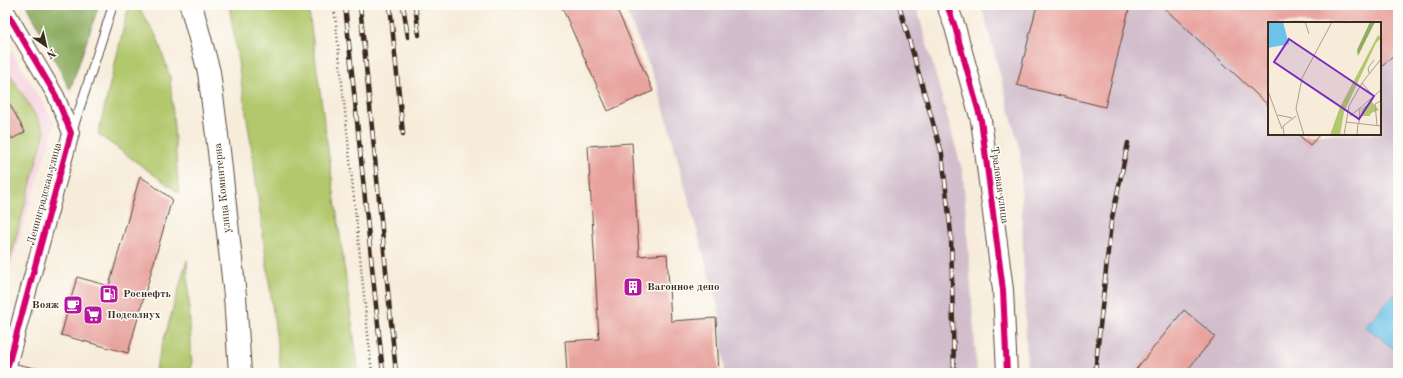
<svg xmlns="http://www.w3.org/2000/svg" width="1403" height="378" font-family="'Old Standard TT',serif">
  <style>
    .built { fill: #f5cfdc }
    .industrial { fill: #d1bdcc; fill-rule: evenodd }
    .green { fill: #b2c86d; stroke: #767946 }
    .forest { fill: #8dac60; stroke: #646b3f }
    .water { fill: #6cc3e9; stroke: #547684 }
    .building { fill: #e8a39e }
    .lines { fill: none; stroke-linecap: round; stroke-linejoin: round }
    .service-casing { stroke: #57473a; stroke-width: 10 }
    .minor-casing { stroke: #57473a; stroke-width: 18 }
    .tertiary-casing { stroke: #57473a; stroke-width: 22 }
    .primary-casing { stroke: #57473a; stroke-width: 24 }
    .path { stroke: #57473a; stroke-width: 2.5; stroke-dasharray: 1 3; stroke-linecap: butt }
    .service { stroke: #fff; stroke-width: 8 }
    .minor { stroke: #fff; stroke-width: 16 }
    .tertiary { stroke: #fff; stroke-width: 20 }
    .primary { stroke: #fff; stroke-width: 22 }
    .rail-casing { stroke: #3b2a1e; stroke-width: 4.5 }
    .rail { stroke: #fdfcf7; stroke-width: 3; stroke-dasharray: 9; stroke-linecap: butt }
    .cycleway-casing { stroke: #fdfcf7; stroke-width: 8 }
    .cycleway { stroke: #d6006c; stroke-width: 6 }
    .labels { text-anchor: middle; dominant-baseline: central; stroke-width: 3; stroke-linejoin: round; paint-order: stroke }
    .street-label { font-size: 11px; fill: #3b2a1e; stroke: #fdfcf7 }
    .poi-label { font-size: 11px; font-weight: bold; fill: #3b2a1e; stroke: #fdfcf7; text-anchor: start }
    .inset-road { fill: none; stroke: #ac9e8f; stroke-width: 1 }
    .view { fill: #7b2cbf; fill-opacity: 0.15; stroke: #7b2cbf; stroke-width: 2 }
    .inset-edge { fill: none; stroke: #3b2a1e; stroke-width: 2 }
  </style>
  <rect width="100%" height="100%" fill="#fdfcf7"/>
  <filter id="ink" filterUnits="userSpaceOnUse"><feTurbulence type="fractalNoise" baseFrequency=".025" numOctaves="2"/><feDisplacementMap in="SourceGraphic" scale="8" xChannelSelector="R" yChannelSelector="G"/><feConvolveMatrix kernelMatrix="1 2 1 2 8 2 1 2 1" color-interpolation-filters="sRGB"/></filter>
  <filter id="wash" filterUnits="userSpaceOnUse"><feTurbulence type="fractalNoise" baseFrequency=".012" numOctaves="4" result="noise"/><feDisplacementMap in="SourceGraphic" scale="16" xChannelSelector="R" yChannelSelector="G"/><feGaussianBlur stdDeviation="0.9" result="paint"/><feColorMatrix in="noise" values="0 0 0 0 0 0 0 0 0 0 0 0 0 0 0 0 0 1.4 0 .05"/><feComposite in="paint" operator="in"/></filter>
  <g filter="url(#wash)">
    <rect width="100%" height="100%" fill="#f7ecda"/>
    <path class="built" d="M5,40L55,123L5,286Z"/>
    <g class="industrial">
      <path d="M624,5H916L963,173L977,373H724L720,315L658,87Z"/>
      <path d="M980,5H1398V291L1365,326L1398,352V373H1027L1020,150L985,18ZM1269,23H1380V134H1269Z"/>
    </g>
    <g class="green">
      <path d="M129,5H137L157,37L170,77L179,193L98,134Z"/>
      <path d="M229,5H308L359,373H281L251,144Z"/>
      <path d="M5,66L45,131L5,278Z"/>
      <path d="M187,260L192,367L185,373H159L155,370Z"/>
    </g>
    <path class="forest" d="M27,5H99L70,90Z"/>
    <path class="water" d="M1398,291V352L1365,326Z"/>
    <g id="blocks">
      <g class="building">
        <path d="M561,5H615L653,91L608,111Z"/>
        <path d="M1037,5H1130L1105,107L1017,85Z"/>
        <path d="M1161,5H1398V50L1380,69V23H1269V106Z"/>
        <path d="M8,101L25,132L12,139L5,126V103Z"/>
        <path d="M1298,134H1320L1310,145Z"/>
        <path d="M632,143L639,256L667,254L671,321L716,318L719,373H567L565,341L599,339L588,146Z"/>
        <path d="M140,176L172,199L128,353L61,335L77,277L109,286Z"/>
        <path d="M1184,310L1215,336L1185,373H1133Z"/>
      </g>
    </g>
  </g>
  <g filter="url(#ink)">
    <use href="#blocks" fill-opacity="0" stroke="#57473a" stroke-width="1"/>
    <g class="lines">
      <g class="service-casing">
        <g id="service">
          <path d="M72,132L113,5"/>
          <path d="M8,367L36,373"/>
        </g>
      </g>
      <g class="minor-casing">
        <path id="minor" d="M5,9L56,96L71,133L6,373"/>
      </g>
      <g class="tertiary-casing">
        <path id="tertiary" d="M947,5L955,27L981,120L1003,290L1007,373"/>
      </g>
      <g class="primary-casing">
        <path id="primary" d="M191,5L209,72L219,151L235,296L240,373"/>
      </g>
      <path class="path" d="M334,5L372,373"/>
      <use href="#service" class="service"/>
      <use href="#minor" class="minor"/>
      <use href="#tertiary" class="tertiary"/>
      <use href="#primary" class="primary"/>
      <g class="rail-casing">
        <g id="rail">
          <path d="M345,5L383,373"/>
          <path d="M360,5L396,373"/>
          <path d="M390,5L403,134"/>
          <path d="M403,5L408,37"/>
          <path d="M415,5L419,35"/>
          <path d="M899,5L942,154L951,234L954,373"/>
          <path d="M1095,373L1111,223L1128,143"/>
        </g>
      </g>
      <use href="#rail" class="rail"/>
      <g class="cycleway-casing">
        <g id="cycleway">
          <path d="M947,5L955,27L981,120L1003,290L1007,373"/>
          <path d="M5,9L56,96L71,133L6,373"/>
        </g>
      </g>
      <use href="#cycleway" class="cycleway"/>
    </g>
  </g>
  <defs>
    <g id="building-square" transform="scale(1)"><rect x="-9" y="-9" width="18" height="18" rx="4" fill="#b5179e" stroke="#fdfcf7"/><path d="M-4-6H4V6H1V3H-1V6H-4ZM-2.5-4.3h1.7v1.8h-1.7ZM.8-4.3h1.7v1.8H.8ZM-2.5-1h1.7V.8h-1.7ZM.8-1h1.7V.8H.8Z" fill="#fff"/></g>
    <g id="fuel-square" transform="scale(1)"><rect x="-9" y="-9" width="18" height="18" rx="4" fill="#b5179e" stroke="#fdfcf7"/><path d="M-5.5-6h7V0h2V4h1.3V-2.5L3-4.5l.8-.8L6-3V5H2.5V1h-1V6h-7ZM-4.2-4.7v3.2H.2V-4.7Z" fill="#fff"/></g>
    <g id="cafe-square" transform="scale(1)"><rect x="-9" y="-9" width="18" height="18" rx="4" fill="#b5179e" stroke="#fdfcf7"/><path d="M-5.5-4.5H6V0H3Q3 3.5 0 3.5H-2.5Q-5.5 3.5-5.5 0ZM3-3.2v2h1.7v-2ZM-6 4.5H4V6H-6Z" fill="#fff"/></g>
    <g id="supermarket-square" transform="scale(1)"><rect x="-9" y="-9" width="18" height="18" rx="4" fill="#b5179e" stroke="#fdfcf7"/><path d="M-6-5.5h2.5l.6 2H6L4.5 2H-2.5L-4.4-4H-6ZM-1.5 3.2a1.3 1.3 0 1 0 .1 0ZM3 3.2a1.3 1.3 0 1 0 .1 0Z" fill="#fff"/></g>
  </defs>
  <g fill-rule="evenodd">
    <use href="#building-square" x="633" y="287"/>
    <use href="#fuel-square" x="109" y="294"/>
    <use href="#cafe-square" x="73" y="305"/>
    <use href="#supermarket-square" x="93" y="315"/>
  </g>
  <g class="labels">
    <g class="street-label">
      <text transform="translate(999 185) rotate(82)">Траловая улица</text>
      <text transform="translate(223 188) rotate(-96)">улица Коминтерна</text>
      <text transform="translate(45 194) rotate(-75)">Ленинградская улица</text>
    </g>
    <g class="poi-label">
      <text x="647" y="287">Вагонное депо</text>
      <text x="123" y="294">Роснефть</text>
      <text x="59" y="305" text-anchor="end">Вояж</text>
      <text x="107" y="315">Подсолнух</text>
    </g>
  </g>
  <g transform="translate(1268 22)">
    <rect width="113" height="113" fill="#f7ecda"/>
    <path d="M110,13L113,16L108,21L76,90L72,113H62L72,85ZM103,79L111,88L103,91L102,94H93L94,87Z" fill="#b2c86d"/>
    <path d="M102,0H107L90,34L89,28Z" fill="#8dac60"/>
    <path d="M0,0H15L21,22L0,26Z" fill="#6cc3e9"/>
    <path class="inset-road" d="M37,0L41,12M101,51L100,46L106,38M94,61L106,75M0,69L14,107M10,93L24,96M82,94L92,86M78,100L113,104M91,101L92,86L113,68M109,103L107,82L113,79M16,113L15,104L28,94M36,113L28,87L34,56L64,0M76,113L81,84L94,61L113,37M89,113L90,101"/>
    <path class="view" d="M21,17L106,74L91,97L6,40Z"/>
    <rect width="113" height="113" class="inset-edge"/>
  </g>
  <rect width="1403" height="378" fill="none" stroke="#fdfcf7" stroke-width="20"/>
  <g transform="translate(46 46) rotate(146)" stroke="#fdfcf7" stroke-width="3" paint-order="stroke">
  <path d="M0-3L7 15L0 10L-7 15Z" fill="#3b2a1e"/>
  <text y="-6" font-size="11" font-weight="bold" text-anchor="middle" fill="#3b2a1e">N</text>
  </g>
</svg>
